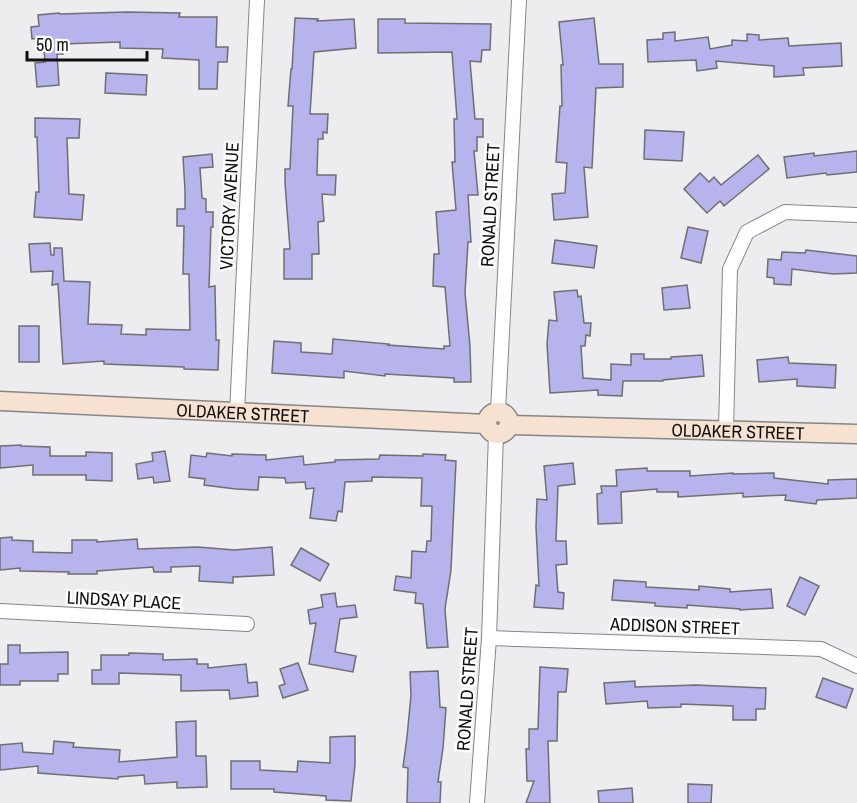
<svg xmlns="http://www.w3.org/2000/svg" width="857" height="803" font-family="'Archivo Narrow',sans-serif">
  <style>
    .building { fill: #b7b3ed; stroke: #6f6f71; stroke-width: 1.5 }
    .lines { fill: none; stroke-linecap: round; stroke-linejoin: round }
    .street-casing { stroke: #868689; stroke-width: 16 }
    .secondary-casing { stroke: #868689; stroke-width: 21 }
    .street { stroke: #fff; stroke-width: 14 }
    .secondary { stroke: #f7e2d1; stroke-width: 18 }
    .labels { text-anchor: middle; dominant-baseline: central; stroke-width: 5; stroke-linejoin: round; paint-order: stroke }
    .street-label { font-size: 18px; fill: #0f0f10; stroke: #fff }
  </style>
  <rect width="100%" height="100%" fill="#ededf0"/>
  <g class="building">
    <path d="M127,12L180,13L179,17H217L216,47H228L227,62H218L217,89H199V60L162,58L163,49L120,48V42L62,44L63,54H57L59,85L37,87L35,63L45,62L43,38L32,39L31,27L39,26L38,15L59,13L60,14Z"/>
    <path d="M295,18L318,19L317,21L354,19L356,48L314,52L310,114H328L327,133L323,132V139H318L317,175H336L335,195L322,194L324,221L318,222L319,254H312V279H284V249H290L285,183V169H290L293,106H288L291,69H292Z"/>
    <path d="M594,18L599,64H623V87L596,88L592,168L584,167L588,217L554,220L552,194L565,193L567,163L556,162L560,106H562L561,65H563L559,22Z"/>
    <path d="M378,19H405V23L491,24L490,50H482L481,62L470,61L475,119H483V137H477V151H474L478,195H468L471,242H468L465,293L470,346L471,382H454V378L385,374V376L344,371V378L272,373L274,341L301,343V352L332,354L333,339L389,344L388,345L444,349V346H450L445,287L433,286L434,254H439L436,212L456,210L452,162H455L454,119H457L452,52L378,53Z"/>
    <path d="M675,32V41L708,37L710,49L732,45V40L747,41V34L759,35V40L788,38L789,46L841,43L842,66L803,68L804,75L774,77V66L716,61L717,68L697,71L696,60L648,62L647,40L663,39V33Z"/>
    <path d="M106,73L147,75L146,95L105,93Z"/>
    <path d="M35,118L80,119L79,138H67L69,194L84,195L82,220L34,217L36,192H39L37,137H35Z"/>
    <path d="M645,130L684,132L682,161L644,159Z"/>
    <path d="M857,151V172L827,175L826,173L787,178L784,157L814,153V156Z"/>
    <path d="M212,154L213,167L200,168L202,198L206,199V212H213V227H211L209,287L215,286L216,340H219L218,370L184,369V367L104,364V361L63,364L58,284L52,285L53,271L31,272L29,244L50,243L51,255H54V248H62L64,281L90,282L88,324L122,325L121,334L146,335V329L190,330L189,274H183L184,226H177V209H185V190L183,157Z"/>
    <path d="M758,155L769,169L724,206L720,201L707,213L684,189L700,173L709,182L714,177L721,185Z"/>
    <path d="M688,227L708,231L701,263L681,258Z"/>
    <path d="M555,240L597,246L594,268L552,263Z"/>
    <path d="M806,250L857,256V273L833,274L792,269L791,285L774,284V278L767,277L768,259L781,260L782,252L805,253Z"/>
    <path d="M687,285L690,308L664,310L662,288Z"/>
    <path d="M577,290L578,297L581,296L584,323H591L590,336L586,335L585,346H581L583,378L611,380V364L631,365V354H644V359H671V357L702,355L704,376L663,380V381H623L622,396L598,395V390L550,393L547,344L549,320L557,321L554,292Z"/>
    <rect x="19" y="326" width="20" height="36"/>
    <path d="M788,357L789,363L836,365L835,388L797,386V379L759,382L757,360Z"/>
    <path d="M21,445V446L50,447V456H86V452L112,453V481L86,480V475H33V465L0,468V446Z"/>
    <path d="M165,451L170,481L154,483L153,477L138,479L136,464L153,461L152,453Z"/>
    <path d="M207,453L232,456V454L266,455V460L303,456L304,465L335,462V460L379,459L380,455L423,456V454L446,455L445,460L456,461L451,570L445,609L448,647L427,648L423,604L415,603L416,593L394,590L396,576L411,578L412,551L426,552L427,541H431L432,506H421L422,478L372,477V481L345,482L342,512L338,511L336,521L310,518L314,488L306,489L305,482L286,483L285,478L259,477L258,490L236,489L204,485L205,479L189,477L191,455L206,457Z"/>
    <path d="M573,463L575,484L558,486L556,541H566L567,564L556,565L558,592L564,593L563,609L534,607L536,585L539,586L536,527L537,499L547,500L544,466Z"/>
    <path d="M647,468V471H690V476L733,473V474L774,473V478L828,484V480L857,479V498L817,500L816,504L785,500L786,495L743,497V493L678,497V492H657V489L621,492L622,523L598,524L597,494L602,493L601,486H617L616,470Z"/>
    <path d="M12,537V540L33,541V552L72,553V540H97V542L137,539L138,549L198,547L234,550L272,547L274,575L233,577V583L199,581L200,566L171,567V572H154L153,567L97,571V574H68L69,572L20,571V568L0,570V538Z"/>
    <path d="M301,548L329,564L320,581L291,565Z"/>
    <path d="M800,577L819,586L805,615L787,606Z"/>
    <path d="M614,580L646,582V587L699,590V586L730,589V592L771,589L773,608L740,610V609L687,605V608L655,606V603L612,600Z"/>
    <path d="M335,593L337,607L355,605L357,617L340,619L335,652L356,656L353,672L309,664L316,623L310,624L308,610L323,607L321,595Z"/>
    <path d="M8,645H20V653L68,652V674H58V681H20V685H0V664H8Z"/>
    <path d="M129,653L163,654V660L197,659V664H208V668L246,664L248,683L257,682L258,696L230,699L229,690L181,691V675L119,673V684H92V670H101V655H129Z"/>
    <path d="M298,663L308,690L283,698L279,686L285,684L280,669Z"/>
    <path d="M540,667L568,669L566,692H558L557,741H548L550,803H526L534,781H527L526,749H529V729H538Z"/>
    <path d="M438,671L440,707L446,708L443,748L438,782H441L440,803H407L408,768L403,767L407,737L411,695L410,672Z"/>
    <path d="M823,678L853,689L846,708L816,697Z"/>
    <path d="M635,681V687L696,685L766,688L765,709H756V720H733V706L681,704V707L648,708L647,701L606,704L604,683Z"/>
    <path d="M196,721V756H206L207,787L177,788V782L145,784L144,775L118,777V779L38,773V766L0,770V745L22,743L23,752L53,754L54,741L74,743L73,747L120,750L119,762L177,757L176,722Z"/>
    <path d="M355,736V765L351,801L326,800V796L274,792V789H231V761H260V770L297,772L298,761L330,763V737Z"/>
    <path d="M688,784L712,785L711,803H688Z"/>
    <path d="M632,788L633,803H599L598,791Z"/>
  </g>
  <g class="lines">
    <g class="street-casing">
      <g id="street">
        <path d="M498,411L519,0"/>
        <path d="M237,413L257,0"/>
        <path d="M726,430L730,269L747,232L785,212L857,215"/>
        <path d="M0,611L247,624"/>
        <path d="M489,638L821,649L857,666"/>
        <path d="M477,803L489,638L496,434"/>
      </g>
    </g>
    <g class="secondary-casing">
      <g id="secondary">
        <path id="s1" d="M0,401L487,424"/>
        <circle cx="498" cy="423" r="11"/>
        <path id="s2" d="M510,425L857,434"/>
      </g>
    </g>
    <use href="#street" class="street"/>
    <use href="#secondary" class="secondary"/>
  </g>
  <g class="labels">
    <g class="street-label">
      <text transform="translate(490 205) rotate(-87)">RONALD STREET</text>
      <text transform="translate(229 206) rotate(-87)">VICTORY AVENUE</text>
      <text stroke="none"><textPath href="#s1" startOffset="243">OLDAKER STREET</textPath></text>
      <text stroke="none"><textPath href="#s2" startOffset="228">OLDAKER STREET</textPath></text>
      <text transform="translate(124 600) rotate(3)">LINDSAY PLACE</text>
      <text transform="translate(675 626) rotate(2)">ADDISON STREET</text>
      <text transform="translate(467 689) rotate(-86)">RONALD STREET</text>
    </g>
  </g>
  <path d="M27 51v9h120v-9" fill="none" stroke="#0f0f10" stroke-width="3"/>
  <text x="36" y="51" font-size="18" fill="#0f0f10" stroke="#ffffff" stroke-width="4.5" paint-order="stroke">50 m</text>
</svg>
